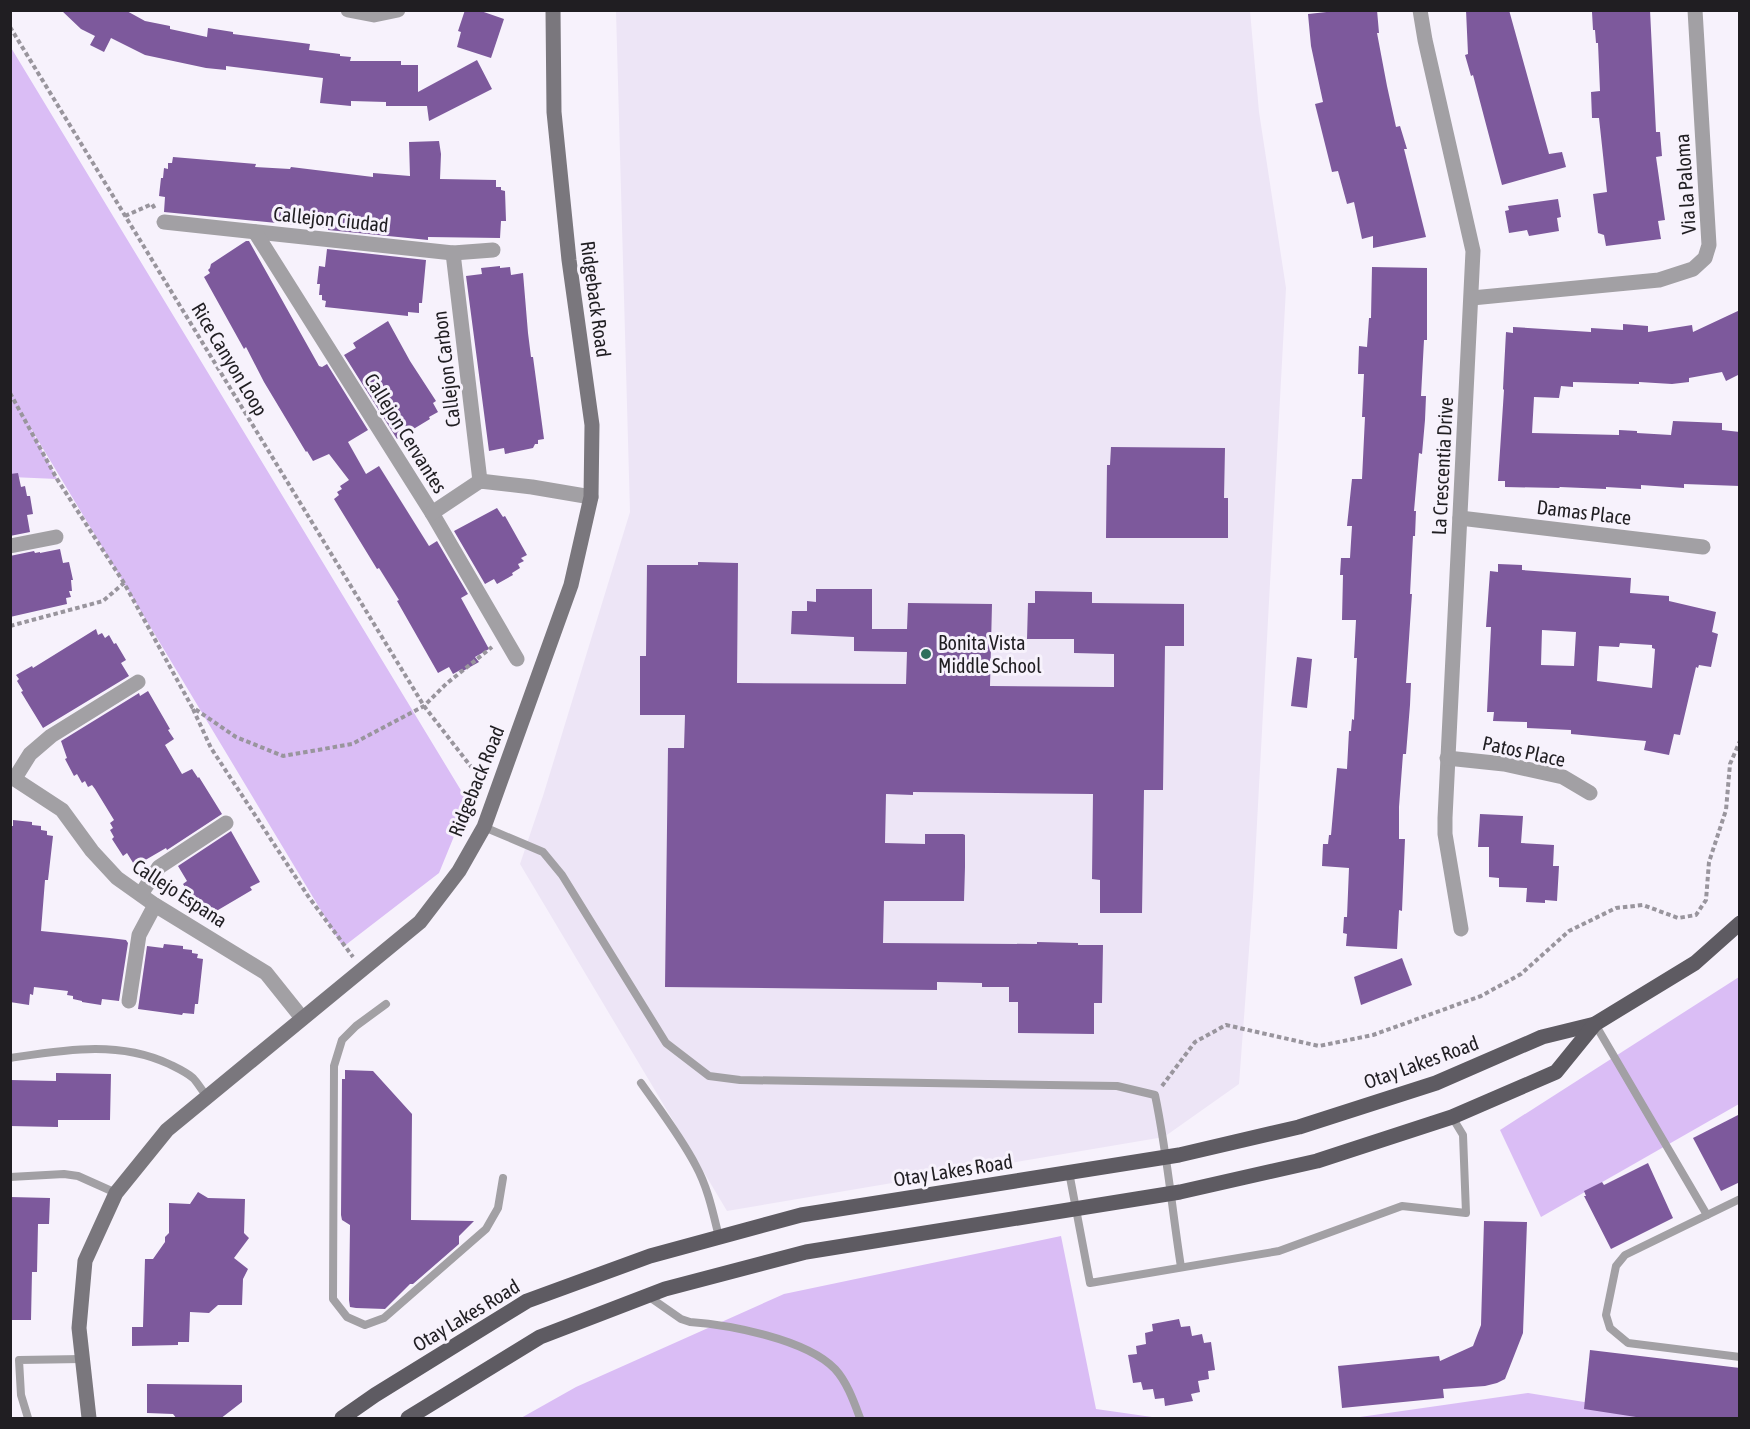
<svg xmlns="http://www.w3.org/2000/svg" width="1750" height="1429" font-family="'Asap Condensed',sans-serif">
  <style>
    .built { fill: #ede5f6 }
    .green { fill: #dabdf5 }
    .building { fill: #7d599c; fill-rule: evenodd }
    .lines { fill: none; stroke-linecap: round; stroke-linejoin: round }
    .path { stroke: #99959d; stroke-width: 4; stroke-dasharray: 4.5 3; stroke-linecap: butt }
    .lane { stroke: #a2a0a4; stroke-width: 8 }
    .street { stroke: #a2a0a4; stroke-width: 15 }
    .secondary { stroke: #7a777d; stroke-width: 15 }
    .primary { stroke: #5e5b62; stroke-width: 15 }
    .poi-dot { fill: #2f6f5d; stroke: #f7f2fc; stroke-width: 2 }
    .labels { text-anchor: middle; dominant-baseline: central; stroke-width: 6; stroke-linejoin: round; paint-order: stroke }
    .street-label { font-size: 20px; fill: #201e22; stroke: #f7f2fc }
    .poi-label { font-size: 20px; fill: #201e22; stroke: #f7f2fc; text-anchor: start }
  </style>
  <rect width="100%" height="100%" fill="#f7f2fc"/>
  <path class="built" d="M616,11H1250L1259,112L1286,288L1253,897L1239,1084L1164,1137L727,1211L520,864L543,796L630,512Z"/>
  <g class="green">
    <path d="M10,46L468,802L439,873L343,947L27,422L57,479L11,477Z"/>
    <path d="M1739,977V1104L1541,1217L1500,1130Z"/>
    <path d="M1061,1236L1096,1409L1159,1418H521L576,1387L784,1294Z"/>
    <path d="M1528,1393L1684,1418H1353Z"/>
  </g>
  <g class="building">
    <path d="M61,10H125L145,21L170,26V29L207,37L208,28L233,32V34L310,44L309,50L340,54V56L351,57L350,61H401V65H418V92L477,60L492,89L429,121L427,106H386V102L351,101V106L320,103L323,78L226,66V70L206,68L145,55L111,38L104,52L90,45L95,36L81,29Z"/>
    <path d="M465,10H478L504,19L491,58L457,47L461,32L458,31Z"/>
    <path d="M1345,10H1377L1379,33H1377L1387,86L1396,127L1400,126L1407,149H1404L1426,237L1373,248V236L1362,239L1354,202L1347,204L1338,171L1332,172L1315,104L1323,102L1311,46L1308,14Z"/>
    <path d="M1466,10H1509L1549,154L1562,152L1566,167L1502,185L1473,75L1471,76L1465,55L1468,54Z"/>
    <path d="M1650,10L1656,132H1660L1662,156L1656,157L1665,220L1658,221L1661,239L1606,246L1604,235L1598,233L1593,194L1607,192L1599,118H1592L1591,92L1600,91L1598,43H1596L1595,30H1593L1592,12Z"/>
    <path d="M439,141L441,154L440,179L496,180V187H501V190L505,191L506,221H501L500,238L428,237V240L328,230V228L164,212L165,197L159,196L161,178H163L164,168L168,169V163H172L173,157L256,164L255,167L290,169L291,167L373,177V173L410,176L409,142Z"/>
    <path d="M1558,199L1561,217L1557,218L1559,231L1529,236L1527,230L1509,233L1505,211L1509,210L1508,206Z"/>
    <path d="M246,241H249L319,366L322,367L327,364L368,430L348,442L366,474L379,466L429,546L437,541L468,594L461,598L489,649L475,657L479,662L463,671L462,669L453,674L449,667L438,673L397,601L399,600L379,568L377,569L334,499L339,495L337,492L342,489L340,486L349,480L329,454L313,461L307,451L306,452L264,382L246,347L244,349L204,277L210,273L208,270L210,268L211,264Z"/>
    <path d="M327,249L426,260L422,303H419V313L408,312V316L325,307L326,301L322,300V295H319L320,284H317L319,266L325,267Z"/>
    <path d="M500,266V268L510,267L511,275L523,273L528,333L531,357H533L544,439L538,440V444H535L533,448L505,454L504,448L489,451L466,276L482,274L481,268Z"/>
    <path d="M1372,267L1427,268V340H1424L1421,396H1426L1425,420L1422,454L1419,453L1414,511H1416L1415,536H1413L1410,594H1412L1406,683H1411L1410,705L1406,754H1403L1399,807V839H1405L1402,911L1399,910L1397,949L1346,946L1347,934L1343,933L1344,917H1347L1349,868L1322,866L1323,844H1328L1329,835H1331L1337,768L1347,769L1349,731H1351L1352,719L1354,720L1357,658H1354L1356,620H1342L1343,575H1340L1341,558H1350L1352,526H1347L1352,479H1362L1365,417H1362L1364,374H1358L1359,346L1367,347L1369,318H1371Z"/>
    <path d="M1740,310V374L1726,381L1722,372L1689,378V382L1672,384L1639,382V384L1573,382V387L1561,386L1559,398L1534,397L1532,433L1619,435V430L1637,431V433L1671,435L1673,421L1722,423V430L1740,432V486L1684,484V488L1641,485V489L1606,487V489L1560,487L1559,488L1505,487V481H1498L1504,390L1503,389L1506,332L1513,333V327L1591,332V328L1623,330V324L1648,326V332L1692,325L1693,332Z"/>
    <path d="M388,321L410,361L436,401L433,403L438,412L429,417L430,419L397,439L344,355L356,348L353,343Z"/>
    <path d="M1111,447L1225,448L1224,498H1228V538H1106L1107,465H1110Z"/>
    <path d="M18,473L21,487L25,486L27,496H30L33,514L27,515L30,532L10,536V474Z"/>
    <path d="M497,508L503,517L505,516L527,555L521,558L524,561L518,564L520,568L512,573L513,575L497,584L494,579L485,584L454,531Z"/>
    <path d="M60,549L63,563L69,562L73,580H71L72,591H69L71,597L66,598L67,604L10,617V556L34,551L35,553L40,552V553Z"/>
    <path d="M698,562L738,563L737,683L906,684L907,652L854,651V637L791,634L792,611H807V601L816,602V589H872V629H907L908,603L992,604L990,686L1114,687V654L1074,653V639H1027L1028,603H1035V591L1092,592V603L1184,604V646H1165L1163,790H1144L1142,913H1100V880L1092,879L1093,794L913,792V795L886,794L885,843L925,844V834H963L965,835V867L964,901H884L883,943L1037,944V942L1078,943V945H1103L1102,1003H1094V1034L1018,1033V1002H1009V987H982V983L937,982V990L665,987L668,748H684L685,715H640V656H646L647,565H698Z"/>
    <path d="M1498,564L1522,565V570L1631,578L1630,593L1669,596V601L1716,612L1712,632L1718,634L1711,667L1699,665L1698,668L1696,667L1680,735L1674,734L1669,755L1644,750L1646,741L1571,734V730L1527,728V722L1493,721L1494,712H1487L1491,627H1486L1490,571L1498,572ZM1542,630L1576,632L1574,666L1541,665ZM1620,643L1652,645V648L1655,649L1652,688L1597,681L1599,646L1619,647Z"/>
    <path d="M96,629L98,635L102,633L105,638L109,635L114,644L116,643L126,660L121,663L129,676L43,728L21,692L23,691L17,681L19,679L16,675L32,666L33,668Z"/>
    <path d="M1297,657L1312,659L1307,708L1291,706Z"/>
    <path d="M148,691L170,729L168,730L174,739L165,745L182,774L192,769L198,778L199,777L222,814L167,850L166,848L135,866L127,853L123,856L112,839L114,837L110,830L113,828L110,823L114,820L95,789L92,785L88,787L85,781L82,783L77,774L74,776L65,759L67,758L61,741L139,693L140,696Z"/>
    <path d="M1480,814L1523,816L1521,843L1554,845L1553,866H1559L1557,901L1545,900V903L1526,902L1527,888L1499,887V878L1489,877V847H1478Z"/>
    <path d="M13,820L32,822V825L41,826V830L47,831V835L53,836L48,880H45L41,931L110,938L126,940L128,943L119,1001L102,999L101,1005L82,1002V1001L73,999V996L67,995L68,991L34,987L33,995L30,994L29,1005L10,1002V826H13Z"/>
    <path d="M231,831L260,882L250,887L252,890L213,913L210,908L206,910L203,905L200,907L195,898L193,899L183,884L187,881L178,866Z"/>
    <path d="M164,944L183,946V949L192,950V953L198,954L197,958L203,959L198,1004H195L194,1014L183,1013L182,1015L138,1009L147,946L163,948Z"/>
    <path d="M1402,958L1412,985L1361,1005L1354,977Z"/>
    <path d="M345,1070L373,1071L412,1114L411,1220L474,1221L459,1236V1244L413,1284H410L385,1309L356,1308L350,1307L349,1300L350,1225L342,1220L341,1215L342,1079H345Z"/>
    <path d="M56,1073L111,1074L110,1120H58V1127L10,1126V1080L56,1081Z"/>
    <path d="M1740,1114V1182L1721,1191L1693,1138Z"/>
    <path d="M1648,1163L1673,1218L1611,1249L1584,1196H1586L1584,1191L1602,1182L1604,1185Z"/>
    <path d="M198,1192L208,1198L245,1199L244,1233L249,1238L234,1258L248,1269L243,1279L242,1305H218L209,1313L190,1312L189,1342H178V1345L132,1346V1327H143L145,1259H153L165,1242V1237L169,1233V1203L190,1204Z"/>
    <path d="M10,1197L50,1198L49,1224H38L37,1272H32L31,1320H10Z"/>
    <path d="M1484,1221L1527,1222L1523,1333L1505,1379L1497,1383L1485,1386L1443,1389L1444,1398L1342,1408L1338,1366L1439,1356L1440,1361L1473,1346L1481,1325Z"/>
    <path d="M1179,1319L1181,1327L1190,1326L1192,1336L1202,1334L1204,1343L1211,1342L1215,1370L1208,1371L1209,1379L1198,1381L1200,1392L1191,1394L1193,1401L1165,1406L1164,1398L1155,1399L1153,1389L1143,1390L1141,1382L1133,1383L1128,1355L1137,1354L1136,1346L1146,1344L1145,1333L1153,1331L1152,1324Z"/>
    <path d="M1590,1350L1740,1368V1419H1649L1584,1409Z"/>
    <path d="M147,1384L242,1385V1402L220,1419H177L173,1414L147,1413Z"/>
  </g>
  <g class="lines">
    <g class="path">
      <path d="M10,27L424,706L479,777L484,778"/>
      <path d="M125,216L152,204L155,209"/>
      <path d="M10,393L57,479L124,583L192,707L236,737L283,756L352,744L424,706L446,684L492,647"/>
      <path d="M10,626L103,601L124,583"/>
      <path d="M193,709L211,748L308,896L353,957"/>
      <path d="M1162,1086L1195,1042L1226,1025L1319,1046L1373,1035L1481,996L1521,974L1569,931L1616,908L1643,905L1678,918L1696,915L1706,900L1709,862L1726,810L1730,764L1740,741"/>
    </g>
    <g class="lane">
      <path d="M484,827L543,852L562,875L666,1043L709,1076L740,1080L1117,1086L1155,1095C1167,1152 1172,1210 1181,1267"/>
      <path d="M386,1004L356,1026L342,1040L334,1066L333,1299L347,1317L365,1325L384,1318L486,1229L498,1208L503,1178"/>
      <path d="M1595,1024L1707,1215"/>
      <path d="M10,1058C64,1050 118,1040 169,1064C177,1068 186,1072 193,1078C198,1083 202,1091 207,1096"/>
      <path d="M641,1083C660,1110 681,1137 696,1166C708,1188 713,1213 719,1237"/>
      <path d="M1069,1172L1090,1283L1279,1251L1402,1206L1466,1213L1463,1135L1452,1117"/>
      <path d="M10,1177L64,1174L78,1176L116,1193"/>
      <path d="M1740,1199L1625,1255L1616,1266L1606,1315L1610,1328L1628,1343L1740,1357"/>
      <path d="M648,1296L681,1319L690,1322C730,1325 806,1339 835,1369C847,1382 854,1402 860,1418"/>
      <path d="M28,1418L21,1395L19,1360L82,1359"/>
    </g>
    <g class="street">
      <path d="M348,10L374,15L398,10"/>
      <path d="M1420,10L1425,40L1473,251L1445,818V834L1461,929"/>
      <path d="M164,222L453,253L493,250"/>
      <path d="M255,232L432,513L517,659"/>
      <path d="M453,253L480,481"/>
      <path d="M1472,298L1659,280L1693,269L1705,258L1709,245L1695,10"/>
      <path d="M432,513L480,481L532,487L591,497"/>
      <path d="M1460,518L1703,547"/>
      <path d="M10,546L56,537"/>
      <path d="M1447,758L1504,764L1563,777L1590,793"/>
      <path d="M10,776L62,810L92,851L117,878L155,905L266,973L302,1018"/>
      <path d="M15,778L30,754L51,736L138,682"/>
      <path d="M141,894L159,867L226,823"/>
      <path d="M129,1001L139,935L155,905"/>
    </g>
    <path class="secondary" d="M89,1418L79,1328L85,1261L116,1193L167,1130L420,922L459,871L484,827L571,585L591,497L592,425L569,260L554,112L553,10"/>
    <g class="primary">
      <path d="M342,1418L375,1395L527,1301L650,1256L801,1215L1179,1155L1299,1127L1436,1083L1542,1037L1595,1024L1695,963L1740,923"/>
      <path d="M408,1418L540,1337L665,1289L806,1252L1180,1192L1317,1161L1452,1117L1556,1072L1595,1024"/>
    </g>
  </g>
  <circle class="poi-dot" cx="926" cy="654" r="6"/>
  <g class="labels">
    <g class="street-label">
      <text transform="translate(1685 184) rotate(-94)">Via la Paloma</text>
      <text transform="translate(331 219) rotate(6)">Callejon Ciudad</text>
      <text transform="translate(596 299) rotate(82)">Ridgeback Road</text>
      <text transform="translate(230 359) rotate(59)">Rice Canyon Loop</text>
      <text transform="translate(446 369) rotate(-97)">Callejon Carbon</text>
      <text transform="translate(406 433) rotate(58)">Callejon Cervantes</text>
      <text transform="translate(1442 466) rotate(-87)">La Crescentia Drive</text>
      <text transform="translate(1584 512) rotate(7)">Damas Place</text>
      <text transform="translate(1524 751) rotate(12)">Patos Place</text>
      <text transform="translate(476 781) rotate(-68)">Ridgeback Road</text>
      <text transform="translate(180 893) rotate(33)">Callejo Espana</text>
      <text transform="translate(1421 1062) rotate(-20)">Otay Lakes Road</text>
      <text transform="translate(953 1170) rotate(-9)">Otay Lakes Road</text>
      <text transform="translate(466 1315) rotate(-31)">Otay Lakes Road</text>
    </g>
    <g class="poi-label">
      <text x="938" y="642">Bonita Vista<tspan x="938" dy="23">Middle School</tspan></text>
    </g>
  </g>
  <rect width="1750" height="1429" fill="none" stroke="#201e22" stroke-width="24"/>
</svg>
